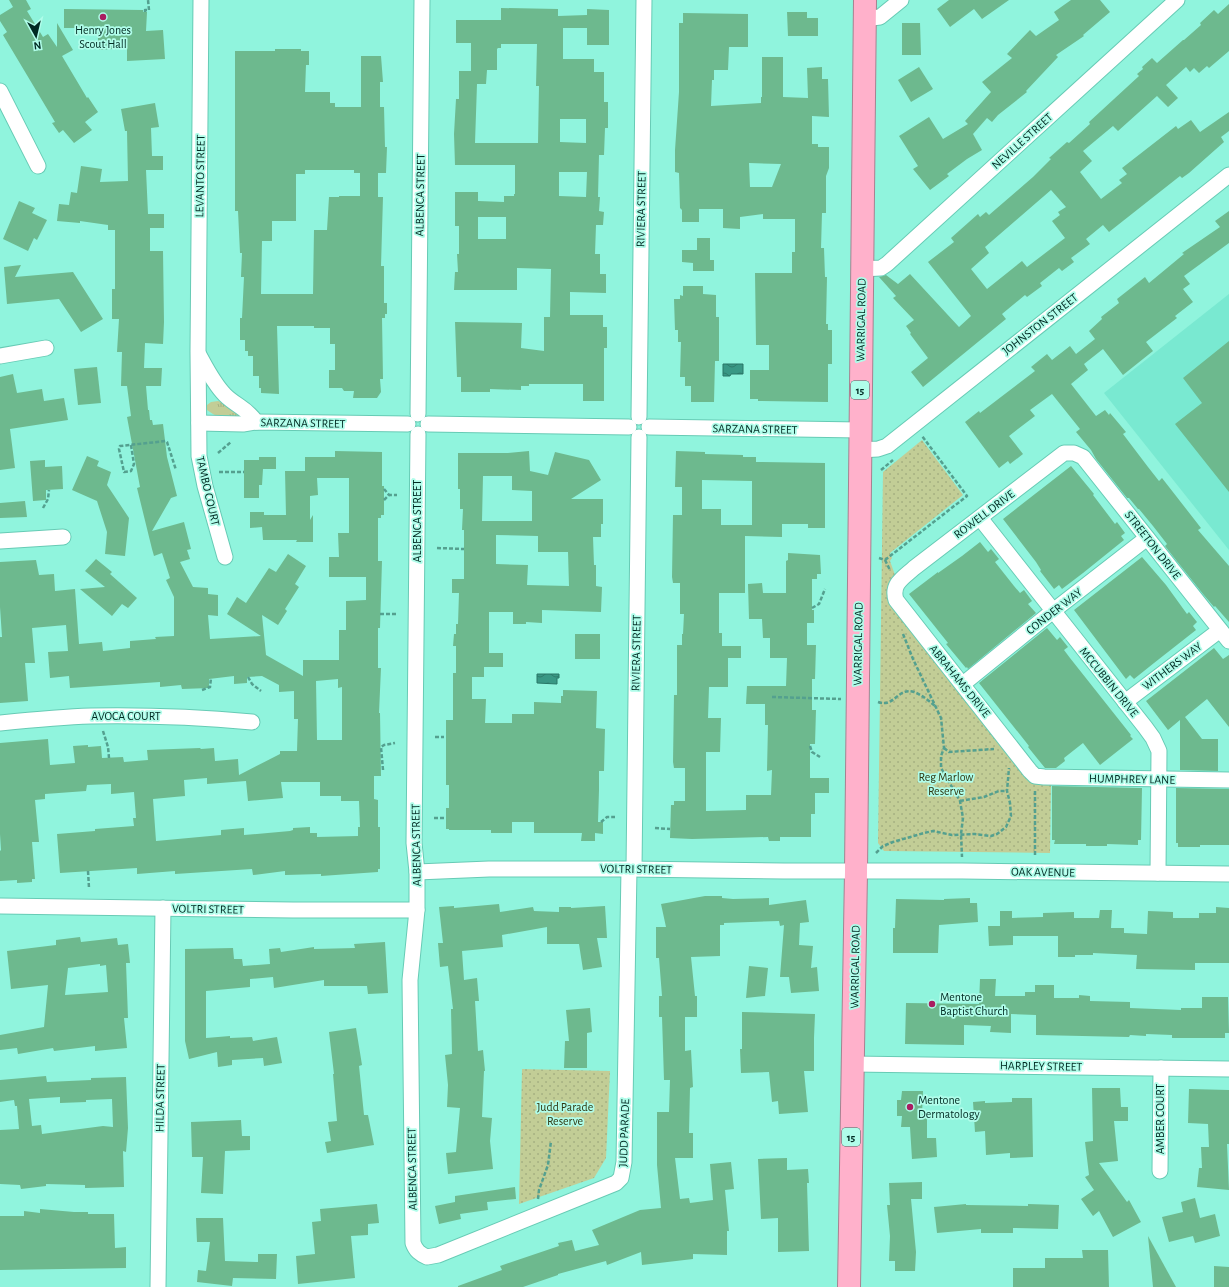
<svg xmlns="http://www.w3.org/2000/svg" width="1229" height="1287" font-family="'Alegreya Sans',sans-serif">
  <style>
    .built { fill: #79e9d1 }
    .grass { fill: url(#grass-tufts) }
    .park { fill: url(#park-dots) }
    .water { fill: url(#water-waves); stroke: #287767 }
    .building { fill: #6db98e; fill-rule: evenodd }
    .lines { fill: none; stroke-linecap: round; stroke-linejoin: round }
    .street-casing { stroke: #67cbb5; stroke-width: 17 }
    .highway-casing { stroke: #a68290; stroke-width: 24 }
    .path { stroke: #54a08f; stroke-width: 2.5; stroke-dasharray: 4 2; stroke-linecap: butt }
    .street { stroke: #fff; stroke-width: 15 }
    .highway { stroke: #ffb1cb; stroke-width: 22 }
    .poi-dot { fill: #a91e61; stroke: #b0fdea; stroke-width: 1.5 }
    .labels { text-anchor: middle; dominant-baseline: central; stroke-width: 3.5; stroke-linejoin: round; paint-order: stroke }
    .shield { fill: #b0fdea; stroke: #35695e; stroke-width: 1 }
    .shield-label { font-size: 11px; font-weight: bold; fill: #002a22 }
    .poi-label { font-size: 12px; fill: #002a22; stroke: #b0fdea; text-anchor: start }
    .street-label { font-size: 12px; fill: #002a22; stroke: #b0fdea }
    .park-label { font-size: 12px; fill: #303610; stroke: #b0fdea }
  </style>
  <defs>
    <pattern id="grass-tufts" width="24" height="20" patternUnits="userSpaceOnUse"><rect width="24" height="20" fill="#c2cd96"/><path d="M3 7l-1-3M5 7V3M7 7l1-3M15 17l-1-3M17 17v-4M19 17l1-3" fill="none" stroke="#a5b081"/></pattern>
    <pattern id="park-dots" width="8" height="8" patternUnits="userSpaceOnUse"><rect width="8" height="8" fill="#c2cd96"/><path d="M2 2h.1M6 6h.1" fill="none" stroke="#a5b081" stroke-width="1.8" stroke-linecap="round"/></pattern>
    <pattern id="water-waves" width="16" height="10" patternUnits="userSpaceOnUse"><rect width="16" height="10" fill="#399885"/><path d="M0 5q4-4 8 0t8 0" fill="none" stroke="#2e7c6c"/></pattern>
  </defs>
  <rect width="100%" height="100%" fill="#90f4dd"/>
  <path class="built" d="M1229,294V550L1104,393Z"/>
  <path class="grass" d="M218,401L225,403L243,418C227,419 220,420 207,410V405L211,402Z"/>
  <g class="park">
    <path d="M922,440L963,495L890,553L892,558L890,561L895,575L891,585L1035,783L1051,785L1050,853L884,851L878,843L883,472Z"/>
    <path d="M522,1069L610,1071L606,1158L594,1178L519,1204Z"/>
  </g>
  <g class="water">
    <path d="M723,364H743V374H731L730,376H723Z"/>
    <path d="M537,674H559V678H557V684L537,683Z"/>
  </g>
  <g class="building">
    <path d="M9,0H26L31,9L27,11L43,37L48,34L57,47V23L73,50L62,56L87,98L88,97L98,112L85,122L92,130L74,143L63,130L59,133L52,123L55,122L3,35L7,32L0,21V15L13,7Z"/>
    <path d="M949,0H1009L982,19L974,9L950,27L937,9Z"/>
    <path d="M1071,0H1100L1110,12L1083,35L1084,36L1056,55L1058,57L1026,91L1027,92L998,115L992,122L987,118L973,134L982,150L967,159L947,174L949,176L930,190L913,169L918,166L899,136L929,117L943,139L968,124L965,121L991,92L982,82L1012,58L1007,54L1030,30L1036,36L1059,20L1054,12Z"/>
    <path d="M1229,4V51L1209,68L1207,66L1199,73L1194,68L1190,72L1186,67L1166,85L1178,98L1168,107L1157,96L1118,131L1113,126L1083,151L1092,161L1080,172L1101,199L1122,183L1119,180L1127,174L1122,168L1176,126L1178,129L1191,120L1200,132L1229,112V131L1221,137L1224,142L1189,173L1182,178L1180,176L1109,232L1103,225L1086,239L1090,244L1071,258L1074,262L1062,271L1059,268L1040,283L1042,286L1027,297L1025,295L1002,314L1006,319L923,387L911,372L928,358L910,334L911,333L906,326L914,320L893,298L896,296L879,277L886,275L898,284L910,274L959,327L971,316L928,262L954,242L951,238L978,214L980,217L986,212L989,215L1033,177L1051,159L1049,158L1067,142L1069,143L1090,124L1089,122L1139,76L1137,74L1143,69L1142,67L1152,58L1157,63L1183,40H1184L1201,25L1200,23L1214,10L1218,14ZM1051,190L1066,207L1058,212L1060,215L1052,221L1065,238L1027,267L1022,261L987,289L971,269L989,253L985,247Z"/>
    <path d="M501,8L558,9V16L587,15V9L609,10V45H587V28H563V59H594V72H604V102H608V128H605L604,155H599L598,197H600L599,211L604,212L603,225H596L595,254H600V274H606V293L570,292V315H603V327H607V348H604V401H583V384H529V386H521V390L490,389V392H461V377H457L455,322L522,323L521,348L544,351V317H550L551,269L517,268V290H454L455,272H458L457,254H459V226H455V192H478V201L504,202V196H514V194H515V165H455L454,134L456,99H459V71H471V43H456V20H501ZM501,44H537L536,86H539L538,143H475L477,84H486L487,70H497V49L498,48H501ZM560,119H586V143L560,142ZM559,172H587L586,197L559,196ZM478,217H506V239H478Z"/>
    <path d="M64,9L143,10V12H147L146,31L163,30L165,59L127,61V48L99,50L97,28H64Z"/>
    <path d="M787,12H807V18H818V36H788Z"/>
    <path d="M683,13L748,14V47H729L728,70H714V80H712L711,106L761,103V97H762V57H783V97L808,98L807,68L822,67V79H828L829,117L812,116V144H818V147H829V168L826,176V213H822L821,248H824L825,277H827L826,324H828V330H832V364H828V402L758,401V399H750V370H769V345H756L755,273H792V252H795V219H763V214L740,217V229L723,228V209H699V222H682V210L680,208L679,173L675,172V150L679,92V23H683ZM749,163L781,164L772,187H750Z"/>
    <path d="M902,23H920L921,55H902Z"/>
    <path d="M275,49H301V51H309V65H306L305,92H330V103H335V107H361V56H381L383,82H380V107H384L385,147H387L386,173H378V197H383L381,266H384V303H387V314H385V318H382L383,379H380L381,392L377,398H353L354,391H344L342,388H329V370H335V344H330V328H314V326H277L279,394L261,393V388H259V376H253V356H248V351H245V340H240V318H242L244,277H241L242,253H240L238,211H235V51H275ZM305,170H354V173H360V196H339V197H329L327,230H314L313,294H261L262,241H272V221H296V174H305Z"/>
    <path d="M919,67L933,89L911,102L898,80Z"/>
    <path d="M155,103L159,127L151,128L152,156H163V170H146L148,214H164V228H150V251H163L164,322L163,344L145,343L144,368H162L161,386H146L148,410H149L150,420H152L153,425L163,424L167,457L177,496L171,498L152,531L184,522L191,549L187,550L190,559L180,562L193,587L208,588V594L218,595V616L208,615L210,639L261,636L227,614L237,597L246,603L269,568L276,572L288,554L306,566L295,584L299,587L285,609L287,611L278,625L262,615L266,655L303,676V660H339V630H346V601L366,600V577H329V557H339L338,533H349V478H317L318,495L310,496V520L313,515V542H296L297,540H263L262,527L250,528V512H264V515H286L285,471H305V457H335V451L382,452V486H384V515H381V518H378V561H382L380,628H378V668H381L379,713H380L381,776H374V799L378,800V827H380V869H378V872L321,876V874L285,875V871L253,875L252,869L175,874V871L137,874V868L60,873L57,834L95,831V829L134,826L133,818H136L134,792L111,794V784L87,785L86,791L45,794V799L35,800L39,842H32L35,879H32V882L17,883V880L0,881V851L1,850L0,834V743L48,739L50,765L75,763L73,746L88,745V747L101,746L102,758L123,757L124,762L148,760L147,750L200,748L201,749L214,748L215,761L238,759L239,775L280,754V751H297L298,719H294V691L279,692V685L262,676L247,677V683L234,684V676L209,679V688L182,689L181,685L160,687V682L70,688L69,676L50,678L48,652L68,651L66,625L32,628L35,663H25L28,701L0,703V637H2L0,607V562L36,560L39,575L54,574L55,591L75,589L79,644L102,642L103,651L130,648V641L156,639L155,637L174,636V597L166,580L170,578L162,553L154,556L152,549L137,488L140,487L127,417L131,416L127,386H121L122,352H117L119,319H112V289H115V230H108V225L80,221V223L57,221L59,204L69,205L71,192L77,193L81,166L102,169L100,182L128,181L127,131H125L121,109ZM338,679V688L342,687V740H317L316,681ZM207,778V784L246,781L248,801L283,798L281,782H320V796H341V801H359L360,827H358V836L317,837V833H310V827L293,828V830L290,831L244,835V828L221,830V835L156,841L153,799L185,796L184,780Z"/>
    <path d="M19,201L35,208L32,213L47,220L37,240L34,238L28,251L3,239Z"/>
    <path d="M1229,211V243L1184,276L1190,284L1183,289L1193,302L1175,316L1177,318L1146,342L1153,351L1123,375L1103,349L1084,364L1088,370L1071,384L1096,416L1105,410L1109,415L1110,413L1126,432L1123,434L1148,467L1159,481L1162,478L1201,528L1198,530L1229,566V622L1215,606L1214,607L1203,594L1172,555L1165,546L1167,544L1153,526L1139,509H1138L1129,498H1127L1096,459L1091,450L1076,432L1080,429L1052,394L1030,410L1035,416L1009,436L1023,454L1010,464L1008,461L999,468L965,422L979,411L980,413L1035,371L1031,367L1047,354L1052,360L1070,346L1076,354L1095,339L1089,331L1102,319L1101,317L1119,303L1117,299L1145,277L1149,283L1184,254L1182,253L1220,227L1215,221Z"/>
    <path d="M697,238H710V260H714V271H693V263L682,262V250H697Z"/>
    <path d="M21,265L15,277L73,272L103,319L81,332L59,299L7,304L4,267Z"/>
    <path d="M683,286H703V294L716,295V317H719V361H715L714,402H691V386H685V377H680L681,342H678V330H675L674,299H680V295L683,296Z"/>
    <path d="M1229,341V492L1175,424L1202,403L1183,378Z"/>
    <path d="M97,367L101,403L78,405L74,369Z"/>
    <path d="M13,374L17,393L42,389L44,401L64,398L68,420L10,429L15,468L0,470V377Z"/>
    <path d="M529,451L530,471L548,475L555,452L589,460L601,480L571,499H603V524H601V537H593L594,565H596V586L602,587L601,612L542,610V623L526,622V624H513V612H489V653H503V667H484V677H472V699H486L485,723H512V714H534V702L561,703V696H563V690L597,691L596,728L605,729L604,771H599V790L598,822H603V834L595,833V841H581L582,833H534V822H512V833H491V830H449V829H446V808H449V785H446V720H453V673H456V646H453L454,634H456V624H458L459,593H452V579H464V530H462L463,509H460V489H458V453H508ZM483,476H512V490L532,491V521H482ZM496,535L538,536V552H568L569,586L527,585L528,565L496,564Z"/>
    <path d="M676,451L705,452V454L743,455V457H756V462L825,463V528H808V524H782V537L745,536V593H719V633H722V646H741V658H728V687H709L708,718H721L720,752H706V811L746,810V795H771L772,770L767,771L768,725H765V704H746L747,686H786L787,658H770V638H763L762,619H749L748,584L762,583L763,593H786V561L788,560V553L820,555L821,574H817V579H812V610H814V623H807V645H816L815,679H812V710H816L815,744H810V778H829V793H815V814H811V837H780V841H769L768,837L692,839L670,838L671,805H674V801H685V768H674L673,762L674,695H677V645H682V634H683L684,614H680V583H673L672,577L673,515H682V487H675ZM702,480L752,481V525H721V509H702Z"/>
    <path d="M87,456L99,461L97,466L111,472L107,485L129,518L125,556L105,554L107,532L97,501L72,490Z"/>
    <path d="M259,457H276V469H263L262,485H259V498H244V460H259Z"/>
    <path d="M45,460V467L62,466L63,489L46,490V500L33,501L30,461Z"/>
    <path d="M1071,466L1094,494L1093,495L1115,524L1117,522L1125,533L1121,536L1124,540L1083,573L1062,589L1059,585L1054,589L1040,571L1041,570L1036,562L1003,519Z"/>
    <path d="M25,501L27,517L0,518V503Z"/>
    <path d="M980,542L988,552L991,549L999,559L995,562L1014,586L1020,593L1024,590L1032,601L1028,604L1036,613L968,669L967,667L966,668L946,644L948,643L909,594L938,572V573L962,556Z"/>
    <path d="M1142,557L1166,585L1187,614L1189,612L1197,622L1193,626L1196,630L1154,663L1134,679L1130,675L1126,679L1074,610Z"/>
    <path d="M96,559L112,572L110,574L137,598L128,608L122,604L112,616L80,589L105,587L85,571Z"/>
    <path d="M1047,628L1057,640L1060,637L1068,647L1064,650L1070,658L1131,735L1130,736L1133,739L1100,765L1083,743L1064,758L1065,761L1056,768H1045L1028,747L1029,746L979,683Z"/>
    <rect x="575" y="634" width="25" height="25"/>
    <path d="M1214,648L1223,659L1229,655V727L1207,699L1185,717L1202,739H1218V771L1180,770V720L1168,730L1146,701Z"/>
    <path d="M1052,786L1142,788L1141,840H1138V845L1107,844V846H1086V844H1054L1055,840H1052Z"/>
    <path d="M1176,788L1229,789V845H1200V847H1178V843H1176Z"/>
    <path d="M705,896H722V898L733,899L769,898V905L806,900L809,922L800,923L799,945L813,946L811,968L817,967L819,991L791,993L789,977H780L784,925L780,926L779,921L724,923V925H720V956L691,957L695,996H697V1017H685V1051L691,1050L693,1087L690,1088L689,1133H693V1158H675L680,1199L689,1198L690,1203L713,1200L710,1164L731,1162L734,1189L725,1190L729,1231H727V1255L693,1254V1259L642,1265L641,1252L607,1265L606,1261L558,1274V1275L523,1287H458V1286L502,1270L500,1266L559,1246L558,1243L572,1240L575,1251L599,1245L592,1230L640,1210L661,1208L657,1165V1112H669L670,1080H664L662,1017H659V996H662L659,958H656V927H666L661,904Z"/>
    <path d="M970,898V903H977L978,922L939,925L938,953H893V928H895L896,899L944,900V899Z"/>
    <path d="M499,904L500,912L533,907L534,911L559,912V907H571V908L605,906L607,938H597L602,967L583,970L579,944H547V927L502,935L503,947L462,951L464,980L477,978L479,1001H475L478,1051L483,1050L485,1071H484L482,1117L492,1118L490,1141L493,1169L448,1174L446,1153L456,1152L460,1108L447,1107L448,1085L445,1055L452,1054L451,1009H453L448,966L440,967L438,943H443L439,907L454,906V908Z"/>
    <path d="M1216,907L1229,908V963H1195V970L1136,969L1137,955L1093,953V955H1075V957H1058V936H1013V945L989,946L988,926H1000V911H1012V918L1043,917V913L1074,912V918H1099L1100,910H1112L1111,928H1124V933L1147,934L1148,911L1173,912V918H1199V913H1216Z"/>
    <path d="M80,937L81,942L117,938L118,945L128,944L130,963H126L128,1018H124L127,1048L95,1051V1046L54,1051L53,1048L18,1054L17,1048L0,1050V1035L44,1027L48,985L11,989L7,951L56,945V940ZM100,964V966L106,965L108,992L65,995L68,968Z"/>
    <path d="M385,942L388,993L368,994L367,986H324V980L274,988L273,977L250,979V987L206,991V1038L230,1036V1038L252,1037L253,1041L277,1037L282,1063L264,1066L263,1058L232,1060V1065L218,1067L217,1052L189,1059L185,1041V949L233,948L234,959H242L243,966L270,964L269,949L280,948L281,952L314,947V949L355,948L354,944Z"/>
    <path d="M749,966L768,968L765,996L746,998Z"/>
    <path d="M980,979H996L995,996H1025V992H1035V985H1054V998H1079V995L1090,996V1001L1130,1002V1008L1181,1010V1008H1202V997H1228L1229,1033H1225V1038H1172V1035L1146,1034V1036L1130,1035L1129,1037L1036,1035V1015L1011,1014V1033L990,1032L991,1026L964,1025V1045L905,1044L906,1003L979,1004Z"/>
    <path d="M590,1008L592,1032L587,1033V1068H564L565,1041H569L566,1010Z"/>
    <path d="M742,1012L815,1014L814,1038V1071H804L808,1112L779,1114L778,1101L772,1102L769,1072L741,1073L740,1049H742Z"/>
    <path d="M356,1028L362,1065L359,1066L364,1115H368L374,1145L327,1153L325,1142L331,1141L328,1122L337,1121L333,1074H334L329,1032Z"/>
    <path d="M46,1076L47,1082L91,1080V1078L126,1077L128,1128L126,1152L123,1151L124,1187L85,1188V1185L46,1184V1186L21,1189L20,1185L0,1184V1130L19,1129L17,1106H15L14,1100L0,1102V1080ZM60,1097V1103L86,1102V1100L112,1099L113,1127L103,1126L42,1134L41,1125L32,1126L29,1099Z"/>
    <path d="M1092,1088H1120L1121,1107H1128V1121H1114L1118,1161L1099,1163L1127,1202L1129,1200L1141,1222L1113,1237L1099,1211L1093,1216L1081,1199L1094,1190L1085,1177L1089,1175L1085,1142L1093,1141Z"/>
    <path d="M1189,1089L1229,1090V1144H1227L1229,1190L1197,1187L1199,1168H1202L1201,1147H1209L1208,1124L1188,1123Z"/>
    <path d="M902,1091H923L922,1114H927V1138H936L937,1157L912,1159L910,1127H901L902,1116H897V1100H901Z"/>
    <path d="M1012,1098H1032L1033,1157L1010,1158V1153L986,1155L985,1131L975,1132L973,1102L985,1101V1103L1012,1102Z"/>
    <path d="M241,1120L242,1136H250V1150L225,1151L223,1194L201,1193L203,1157H192L191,1122Z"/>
    <path d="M787,1158V1170L808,1169L809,1183H807L809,1251L778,1252V1218L761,1219L758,1159Z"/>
    <path d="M922,1182V1199H911L916,1252L915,1271H895V1261H889L890,1236L887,1205H890L889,1183Z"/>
    <path d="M515,1187L516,1199L487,1202L488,1210L460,1214L461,1219L439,1224L435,1206L455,1202V1196Z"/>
    <path d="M1195,1198L1200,1218L1215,1214L1220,1236L1195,1243L1193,1236L1169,1242L1162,1217L1183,1212L1181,1202Z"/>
    <path d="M377,1204L379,1223L368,1224V1235L351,1236L355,1278L298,1284L296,1256L315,1254L312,1222L321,1221L320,1209Z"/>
    <path d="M966,1204V1205L1028,1206V1204L1059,1205L1058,1229L1013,1228V1233H981V1229L937,1233L934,1207Z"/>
    <path d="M40,1209L74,1212H88V1214H114L115,1248L126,1247V1268L0,1270V1216H24V1211L40,1213Z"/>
    <path d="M196,1218H223L225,1261L258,1262V1254H277L276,1279L233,1278L232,1286L197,1282L198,1270L206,1271L210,1242H197Z"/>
    <path d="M1148,1236L1176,1287H1153Z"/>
    <path d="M1082,1250H1108L1109,1287H1013V1268H1045V1258H1083Z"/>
    <path d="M1214,1266L1229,1267V1287H1214Z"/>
  </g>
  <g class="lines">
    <g class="street-casing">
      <g id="street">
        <path d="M201,0L198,352L199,456L205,486L225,557"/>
        <path d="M864,19L880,17L901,0"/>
        <path d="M0,91L38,166"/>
        <path d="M861,269L881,268L887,264L1177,0"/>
        <path d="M199,355C206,368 214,384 225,395C236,406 247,408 256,422"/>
        <path d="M0,356L46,348"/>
        <path d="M418,414L422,0"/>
        <path d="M639,417L644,0"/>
        <path d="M199,423L243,424L256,422L408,424"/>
        <path d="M428,424L629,427"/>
        <path d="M649,427L860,430"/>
        <path d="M418,434L414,843L417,872V910L410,980L413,1243C416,1251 420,1254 427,1257L438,1255L616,1183L621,1178L624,1162L629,869"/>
        <path d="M859,459L860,450L878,449L887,446L1229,175"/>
        <path d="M980,518L1145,727L1153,738L1159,751L1158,873"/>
        <path d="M0,541L63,537"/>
        <path d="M1229,641L1083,457L1074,453H1064L914,568C903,578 891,584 896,600L1030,771L1035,776L1044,777L1229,780"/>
        <path d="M963,684L1053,611L1147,538"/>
        <path d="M1125,702L1220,630"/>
        <path d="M0,723C30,720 61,717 91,716C145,715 198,717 252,722"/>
        <path d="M634,869L639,437"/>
        <path d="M417,872L489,869H629L784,871H962L1229,874"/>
        <path d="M0,906L293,910H417"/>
        <path d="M852,1064L1229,1069"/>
        <path d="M1160,1171L1161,1068"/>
        <path d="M158,1287L163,908"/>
      </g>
    </g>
    <g class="highway-casing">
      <path id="highway" d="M849,1287L856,872L865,0"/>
    </g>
    <g class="path">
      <path d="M145,12V10H149L148,0"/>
      <path d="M131,445L134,464L131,471L124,472L119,449L120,446L166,441L167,442L176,470"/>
      <path d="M218,453L231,442"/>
      <path d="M881,470L893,460"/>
      <path d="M219,472H244"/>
      <path d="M384,489L389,495"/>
      <path d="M384,500L389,495H397"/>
      <path d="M43,508L48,499L49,490"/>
      <path d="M437,548L464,549"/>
      <path d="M879,558L885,560"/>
      <path d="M885,560L890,570"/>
      <path d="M885,560L967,496L922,436"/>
      <path d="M812,608L819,604L825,589"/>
      <path d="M380,614H396"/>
      <path d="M903,634L913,659L941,718L944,748L941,756V768L960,801L963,818L961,834L962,857"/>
      <path d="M248,677L252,684L261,691"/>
      <path d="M202,690L210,687L211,678"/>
      <path d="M772,697L841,699"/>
      <path d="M878,702C895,708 897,687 914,692C922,695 929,701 935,706"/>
      <path d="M103,731L108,747L109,758"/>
      <path d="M435,737H444"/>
      <path d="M810,746L812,752L820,757"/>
      <path d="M944,748L949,752L994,749"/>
      <path d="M383,770L381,747L384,745L395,743"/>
      <path d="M960,801L984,797L999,791H1007"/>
      <path d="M434,818H446"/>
      <path d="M601,822L607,817H615"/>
      <path d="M655,828L670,829"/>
      <path d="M876,853L883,846L893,842L924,833L933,831L952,835L975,834L991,836L997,834L1006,827L1011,816L1010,803L1007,791L1009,768"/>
      <path d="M1035,855V790"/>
      <path d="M88,871L89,888"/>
      <path d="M538,1199L539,1190L548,1165L551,1141"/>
    </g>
    <use href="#street" class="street"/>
    <use href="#highway" class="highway"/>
  </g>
  <g class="poi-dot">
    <circle cx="103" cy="17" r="4"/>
    <circle cx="932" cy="1004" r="4"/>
    <circle cx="910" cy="1107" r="4"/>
  </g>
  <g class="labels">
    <g class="shield">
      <rect x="851" y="381" width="18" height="18" rx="3"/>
      <rect x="842" y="1128" width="18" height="18" rx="3"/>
    </g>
    <g class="shield-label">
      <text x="860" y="390">15</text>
      <text x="851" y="1137">15</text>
    </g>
    <g class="poi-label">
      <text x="103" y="30" text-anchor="middle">Henry Jones<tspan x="103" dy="14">Scout Hall</tspan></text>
      <text x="940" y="997">Mentone<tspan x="940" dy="14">Baptist Church</tspan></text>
      <text x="918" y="1100">Mentone<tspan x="918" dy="14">Dermatology</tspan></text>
    </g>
    <g class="street-label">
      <text transform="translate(1022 141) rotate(-42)">NEVILLE STREET</text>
      <text transform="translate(200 176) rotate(-89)">LEVANTO STREET</text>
      <text transform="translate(420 195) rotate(-89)">ALBENCA STREET</text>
      <text transform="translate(641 209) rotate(-89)">RIVIERA STREET</text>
      <text transform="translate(861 320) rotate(-89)">WARRIGAL ROAD</text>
      <text transform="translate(1040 324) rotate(-38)">JOHNSTON STREET</text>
      <text transform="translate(303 423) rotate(1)">SARZANA STREET</text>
      <text transform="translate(755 429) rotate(1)">SARZANA STREET</text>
      <text transform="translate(208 491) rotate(77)">TAMBO COURT</text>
      <text transform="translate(984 514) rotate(-37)">ROWELL DRIVE</text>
      <text transform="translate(417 521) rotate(-90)">ALBENCA STREET</text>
      <text transform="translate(1153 545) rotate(52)">STREETON DRIVE</text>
      <text transform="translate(1054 611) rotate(-38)">CONDER WAY</text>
      <text transform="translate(858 644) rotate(-89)">WARRIGAL ROAD</text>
      <text transform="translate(636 653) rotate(-89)">RIVIERA STREET</text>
      <text transform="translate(1172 666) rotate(-37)">WITHERS WAY</text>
      <text transform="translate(960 681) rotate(51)">ABRAHAMS DRIVE</text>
      <text transform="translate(1109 682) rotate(51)">MCCUBBIN DRIVE</text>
      <text x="126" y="716">AVOCA COURT</text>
      <text transform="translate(1132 779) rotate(1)">HUMPHREY LANE</text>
      <text transform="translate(416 845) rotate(-91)">ALBENCA STREET</text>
      <text transform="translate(636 869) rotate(1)">VOLTRI STREET</text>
      <text transform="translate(1043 872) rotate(1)">OAK AVENUE</text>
      <text transform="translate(208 909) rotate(1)">VOLTRI STREET</text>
      <text transform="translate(855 967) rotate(-89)">WARRIGAL ROAD</text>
      <text transform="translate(1041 1066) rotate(1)">HARPLEY STREET</text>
      <text transform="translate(160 1098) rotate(-89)">HILDA STREET</text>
      <text transform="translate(1160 1119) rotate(-90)">AMBER COURT</text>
      <text transform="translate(624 1133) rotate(-88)">JUDD PARADE</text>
      <text transform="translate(412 1169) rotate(-91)">ALBENCA STREET</text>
    </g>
    <g class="park-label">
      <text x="946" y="777">Reg Marlow<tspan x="946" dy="14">Reserve</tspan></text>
      <text x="565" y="1107">Judd Parade<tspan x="565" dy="14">Reserve</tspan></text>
    </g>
  </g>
  <g transform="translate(36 36) rotate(172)" stroke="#b0fdea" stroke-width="3" paint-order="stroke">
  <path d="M0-3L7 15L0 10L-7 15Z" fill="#002a22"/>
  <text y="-6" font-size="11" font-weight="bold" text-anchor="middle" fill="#002a22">N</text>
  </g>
</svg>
